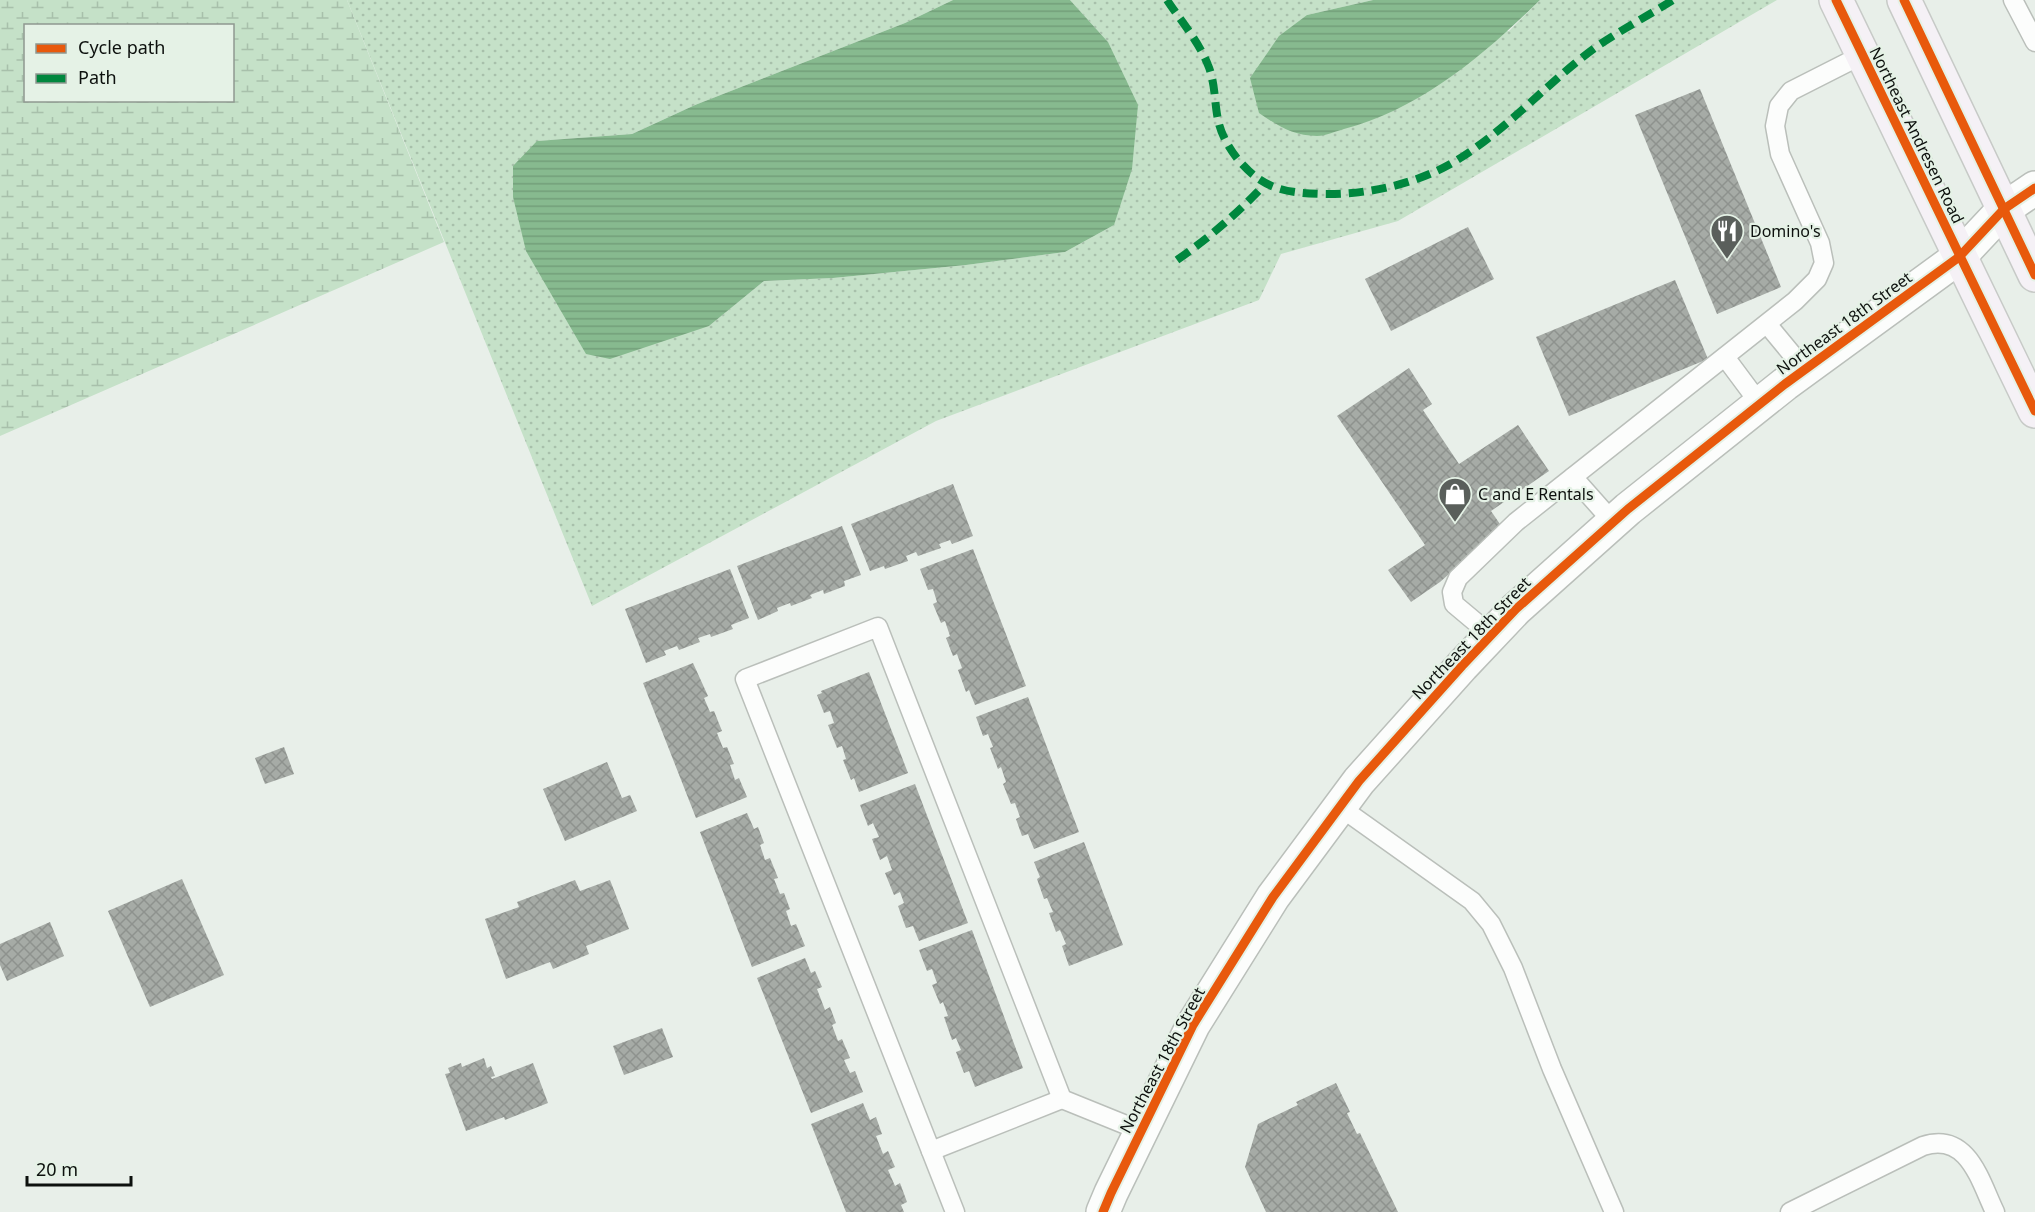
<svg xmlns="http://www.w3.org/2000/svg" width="2035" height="1212" font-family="'Noto Sans',sans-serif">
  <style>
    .grass { fill: url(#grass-dots) }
    .wetland { fill: url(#wetland-marsh); fill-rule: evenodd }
    .water { fill: url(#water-rules) }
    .building { fill: url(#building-cross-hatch) }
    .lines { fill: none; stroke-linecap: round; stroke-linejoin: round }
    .service-casing { stroke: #babfba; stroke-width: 21 }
    .tertiary-casing { stroke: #babfba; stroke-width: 36 }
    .primary-casing { stroke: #c7cac7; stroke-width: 36 }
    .service { stroke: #fcfdfc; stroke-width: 18 }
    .tertiary { stroke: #fcfdfc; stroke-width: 33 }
    .primary { stroke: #f5f1f6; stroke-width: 33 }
    .quiet { stroke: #00873e; stroke-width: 8; stroke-dasharray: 15 8; stroke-linecap: butt }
    .cycleway-casing { stroke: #e5f2e6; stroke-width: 13 }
    .cycleway { stroke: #e8590c; stroke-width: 9 }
    .labels { text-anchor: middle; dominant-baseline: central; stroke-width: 4.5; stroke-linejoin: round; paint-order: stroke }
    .street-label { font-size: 16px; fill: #0d110e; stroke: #e5f2e6 }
    .poi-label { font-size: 16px; fill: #0d110e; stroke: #e5f2e6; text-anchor: start }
  </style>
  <defs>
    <pattern id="grass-dots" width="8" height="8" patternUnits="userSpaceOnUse" patternTransform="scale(1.5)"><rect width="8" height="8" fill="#c5e1c8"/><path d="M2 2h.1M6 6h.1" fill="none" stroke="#a8c0ab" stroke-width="1.8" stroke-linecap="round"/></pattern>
    <pattern id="wetland-marsh" width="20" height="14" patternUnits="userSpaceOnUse" patternTransform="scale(1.5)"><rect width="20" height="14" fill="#c5e1c8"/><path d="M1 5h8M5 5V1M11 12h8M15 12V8" fill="none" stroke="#a8c0ab"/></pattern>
    <pattern id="water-rules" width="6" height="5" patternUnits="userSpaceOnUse" patternTransform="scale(1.5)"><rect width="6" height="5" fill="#87ba8f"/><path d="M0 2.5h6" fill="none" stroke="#739f7a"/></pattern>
    <pattern id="building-cross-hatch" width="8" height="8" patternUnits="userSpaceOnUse" patternTransform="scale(1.5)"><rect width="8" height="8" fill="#a6aba6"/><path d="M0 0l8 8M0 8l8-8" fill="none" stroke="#8e928e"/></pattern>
  </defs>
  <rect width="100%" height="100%" fill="#e8efe9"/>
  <path class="grass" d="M347,0H953L905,23L695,105L632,134L537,141L709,326L764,281L833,278L966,265L1065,252L1114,225L1108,42L1070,0H1373L1307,15L1509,31L1540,0H1777L1398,221L1281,254L1259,300L936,421L592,606Z"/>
  <path class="wetland" d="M0,0H347L444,242L0,436ZM26,26H232V100H26Z"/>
  <g class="water">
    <path d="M953,0H1070L1108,42L1138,105L1132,169L1114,225L1065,252L966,265L833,278L764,281L709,326L610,359L586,354L526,251L513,197V166L537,141L632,134L695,105L905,23Z"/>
    <path d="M1373,0H1540C1484,55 1421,109 1344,129C1336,131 1326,136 1317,136C1293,136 1278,126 1259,113L1250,78L1279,36L1307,15Z"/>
  </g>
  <g class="building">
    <path d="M1700,89L1781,287L1717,314L1635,115Z"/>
    <path d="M1468,227L1494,279L1391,331L1365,279Z"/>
    <path d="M1675,280L1708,359L1569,416L1536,337Z"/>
    <path d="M1409,368L1432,404L1423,410L1459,464L1518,425L1549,471L1491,511L1502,527L1440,582L1411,602L1388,570L1425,545L1337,416Z"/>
    <path d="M953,484L973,536L952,544L950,540L939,544L941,548L918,556L916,552L906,556L908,561L885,569L884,566L870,571L851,524Z"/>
    <path d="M842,526L861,575L844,581L845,586L824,594L823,590L810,595L812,598L791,606L790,603L777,608L778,611L758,620L737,566Z"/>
    <path d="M973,549L1026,686L975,705L969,690L966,692L958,670L962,668L957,654L953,656L946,638L950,636L945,621L941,623L933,604L937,602L933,589L928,590L920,569Z"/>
    <path d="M730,569L749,618L731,625L733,629L711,637L710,634L698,638L700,642L679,650L677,646L664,651L666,655L646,663L625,609Z"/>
    <path d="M693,663L708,696L704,698L710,712L714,711L722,731L717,733L723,748L727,747L734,764L730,765L735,780L739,778L747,797L696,818L643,683Z"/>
    <path d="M869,672L908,773L859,792L854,778L851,780L843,760L846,759L842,746L837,748L828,725L834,723L830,711L824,713L817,695L822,693L821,691Z"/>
    <path d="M1028,697L1079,832L1034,849L1028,834L1022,836L1016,819L1020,817L1015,803L1011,804L1003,784L1006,782L1001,767L998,769L990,748L993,747L988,734L983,736L976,717Z"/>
    <path d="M284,747L294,774L265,784L255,758Z"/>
    <path d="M607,762L622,798L630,795L637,811L565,841L543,789Z"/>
    <path d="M915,784L968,923L919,941L913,926L906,928L898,906L904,903L900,892L894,895L885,873L892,870L887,856L880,860L872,839L879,837L873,823L868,826L860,805Z"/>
    <path d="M747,813L754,829L758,827L764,843L760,845L765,860L770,858L778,878L774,879L780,894L784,893L790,909L786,911L791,926L796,924L805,946L752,967L700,832Z"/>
    <path d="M1084,842L1123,945L1069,966L1062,946L1066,944L1060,930L1056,932L1049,913L1053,912L1047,898L1044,899L1037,879L1040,877L1034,862Z"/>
    <path d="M182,879L224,975L150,1007L108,911Z"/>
    <path d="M575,880L580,891L610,880L629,929L586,946L589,954L553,969L550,962L506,979L485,919L519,907L517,902Z"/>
    <path d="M50,922L64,956L7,981L0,965V944Z"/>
    <path d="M972,930L1023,1068L975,1087L969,1071L964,1073L956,1052L961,1050L956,1038L952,1040L944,1017L948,1016L943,1002L940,1004L932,985L937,983L932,969L927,971L919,950Z"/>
    <path d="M805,958L811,973L815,971L822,987L817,989L825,1010L830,1007L836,1023L832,1025L838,1041L842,1039L850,1058L844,1060L850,1073L855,1071L863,1092L811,1113L757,978Z"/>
    <path d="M662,1028L673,1057L624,1075L613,1046Z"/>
    <path d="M484,1058L487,1068L491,1066L495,1076L491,1077L492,1079L533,1063L548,1103L505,1120L504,1117L466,1131L445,1074L450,1073L448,1068L461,1063L462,1067Z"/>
    <path d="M1336,1083L1350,1112L1347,1113L1357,1134L1360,1133L1398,1212H1266L1245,1167L1258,1124L1298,1105L1296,1102Z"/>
    <path d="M863,1103L870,1120L876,1117L882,1134L876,1136L883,1154L888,1151L895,1167L888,1170L895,1186L900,1183L907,1202L901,1205L904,1212H846L811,1124Z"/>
  </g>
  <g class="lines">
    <g class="service-casing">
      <g id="service">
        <path d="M2013,0L2035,42"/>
        <path d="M1767,324L1805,370"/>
        <path d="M1725,357L1760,404"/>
        <path d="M1573,477L1613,522"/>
        <path d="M1491,635L1454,604L1452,592L1458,578L1516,522L1795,301L1817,279L1824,263L1820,243L1780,154L1775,126L1779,106L1791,91L1862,55"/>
        <path d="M1340,807L1472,901L1491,924L1513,968L1552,1069L1614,1212"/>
        <path d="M931,1151L1062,1099"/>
        <path d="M955,1212L745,679L878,627L1062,1099L1141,1131"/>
        <path d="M1790,1212L1923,1146C1968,1131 1980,1181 1995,1212"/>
      </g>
    </g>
    <g class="tertiary-casing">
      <path id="tertiary" d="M1103,1212L1111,1193L1193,1025L1273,897L1359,781L1462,666L1516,609L1628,509L1785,384L1959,257L2004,209L2035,188"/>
    </g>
    <g class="primary-casing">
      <g id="primary">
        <path d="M1836,0L2035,411"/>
        <path d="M1904,0L2035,275"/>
      </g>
    </g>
    <use href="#service" class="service"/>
    <use href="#tertiary" class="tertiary"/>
    <use href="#primary" class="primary"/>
    <g class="quiet">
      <path d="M1167,0C1181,21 1199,42 1208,65C1216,84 1214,105 1219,124C1223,139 1233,155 1244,166C1267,191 1291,193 1323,194C1369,195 1422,183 1462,157C1512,125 1551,79 1599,45C1623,29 1649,15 1673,0"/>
      <path d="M1177,260C1210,237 1238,213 1265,184"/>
    </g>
    <g class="cycleway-casing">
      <g id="cycleway">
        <path d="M1836,0L2035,411"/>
        <path d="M1904,0L2035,275"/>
        <path d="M1103,1212L1111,1193L1193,1025L1273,897L1359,781L1462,666L1516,609L1628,509L1785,384L1959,257L2004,209L2035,188"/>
      </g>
    </g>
    <use href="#cycleway" class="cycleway"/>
  </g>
  <defs>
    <g id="restaurant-pin" transform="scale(1.725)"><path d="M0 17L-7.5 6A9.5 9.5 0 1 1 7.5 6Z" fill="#5a5f5b" stroke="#e5f2e6"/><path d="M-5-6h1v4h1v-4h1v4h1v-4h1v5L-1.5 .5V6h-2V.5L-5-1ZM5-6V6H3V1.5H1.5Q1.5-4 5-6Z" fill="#fff"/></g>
    <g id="shop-pin" transform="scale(1.725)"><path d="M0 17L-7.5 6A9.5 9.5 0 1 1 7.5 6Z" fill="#5a5f5b" stroke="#e5f2e6"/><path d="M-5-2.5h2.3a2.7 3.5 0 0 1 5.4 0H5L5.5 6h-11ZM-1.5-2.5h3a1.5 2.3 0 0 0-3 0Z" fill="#fff"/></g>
  </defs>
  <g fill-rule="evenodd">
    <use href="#restaurant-pin" x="1727" y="231"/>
    <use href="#shop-pin" x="1455" y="494"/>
  </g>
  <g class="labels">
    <g class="street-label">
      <text transform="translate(1917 135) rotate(64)">Northeast Andresen Road</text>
      <text transform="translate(1844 323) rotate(-36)">Northeast 18th Street</text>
      <text transform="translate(1471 638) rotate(-46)">Northeast 18th Street</text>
      <text transform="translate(1162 1060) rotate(-62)">Northeast 18th Street</text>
    </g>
    <g class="poi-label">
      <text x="1750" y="231">Domino's</text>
      <text x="1478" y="494">C and E Rentals</text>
    </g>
  </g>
  <rect x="24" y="24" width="210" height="78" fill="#e5f2e6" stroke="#8f9890" stroke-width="1.5"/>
  <rect x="36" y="44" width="30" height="9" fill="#e8590c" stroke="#8f9890" stroke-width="1.5"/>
  <text x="78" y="54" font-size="18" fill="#0d110e">Cycle path</text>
  <rect x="36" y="74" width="30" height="9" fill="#00873e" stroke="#8f9890" stroke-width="1.5"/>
  <text x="78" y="84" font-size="18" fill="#0d110e">Path</text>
  <path d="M27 1176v9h104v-9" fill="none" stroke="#0d110e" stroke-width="3"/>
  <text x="36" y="1176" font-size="18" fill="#0d110e" stroke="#e5f2e6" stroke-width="4.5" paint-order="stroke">20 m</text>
</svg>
